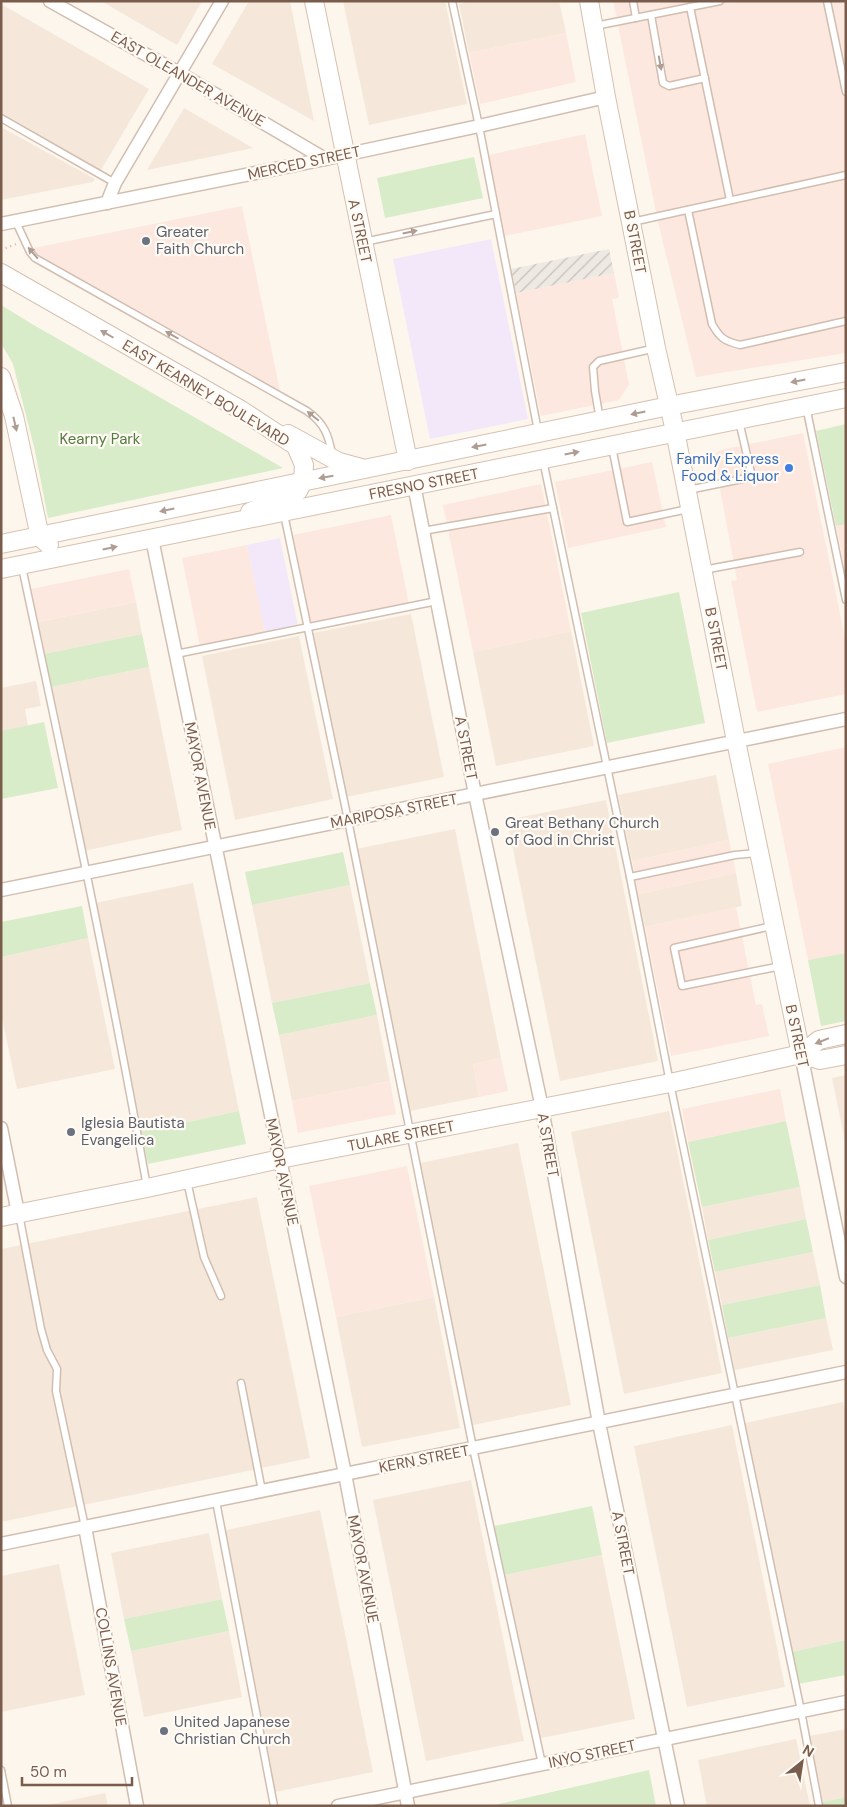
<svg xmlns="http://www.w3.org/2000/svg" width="847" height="1807" font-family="'DM Sans',sans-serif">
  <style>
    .residential { fill: #f5e8da }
    .commercial { fill: #fde8e0 }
    .industrial { fill: url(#industrial-furrows) }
    .education { fill: #f3e8fa }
    .green { fill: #d8ecc9 }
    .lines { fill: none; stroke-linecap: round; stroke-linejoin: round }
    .lane-casing { stroke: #d1beb0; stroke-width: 9 }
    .street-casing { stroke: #d1beb0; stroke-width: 15 }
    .secondary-casing { stroke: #d6c0b0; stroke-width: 20 }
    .path { stroke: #d9b8a5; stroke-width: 2.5; stroke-dasharray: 1 4; stroke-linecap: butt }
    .lane { stroke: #fff; stroke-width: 6 }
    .street { stroke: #fff; stroke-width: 12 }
    .secondary { stroke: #fff; stroke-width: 18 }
    .oneway { fill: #af9d94 }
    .worship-dot { fill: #6b7280; stroke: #fffaf3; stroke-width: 2 }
    .shop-dot { fill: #3f7fe0; stroke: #fffaf3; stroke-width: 2 }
    .labels { text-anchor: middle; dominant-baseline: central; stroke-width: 4.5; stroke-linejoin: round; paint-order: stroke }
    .street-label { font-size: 15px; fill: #7a5c4d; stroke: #fffaf3 }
    .worship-label { font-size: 15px; fill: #5b616d; stroke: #fffaf3; text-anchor: start }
    .park-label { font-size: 15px; fill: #537a41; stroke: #fffaf3 }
    .shop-label { font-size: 15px; fill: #366cbe; stroke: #fffaf3; text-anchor: end }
  </style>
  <defs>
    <pattern id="industrial-furrows" width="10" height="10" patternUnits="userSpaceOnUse" patternTransform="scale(1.25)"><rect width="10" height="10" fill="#efe9e4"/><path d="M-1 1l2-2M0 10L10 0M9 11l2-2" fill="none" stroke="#c7c0bb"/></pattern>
  </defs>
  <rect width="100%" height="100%" fill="#fdf6ec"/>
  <g class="residential">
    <path d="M101,1H202L177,45Z"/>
    <path d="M249,1H290L314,121L212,64Z"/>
    <path d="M343,1H445L467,104L369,125Z"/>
    <path d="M471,1H559L566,33L469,53L459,4Z"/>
    <path d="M1,4L149,89L101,170L1,112Z"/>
    <path d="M184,108L253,148L147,170Z"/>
    <path d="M1,127L95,179L93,182L1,200Z"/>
    <path d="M136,602L142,634L44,654L38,622Z"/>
    <path d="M411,614L444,777L346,797L313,633Z"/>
    <path d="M571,631L594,746L496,766L473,652Z"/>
    <path d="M299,636L333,799L235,820L202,656Z"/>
    <path d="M149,667L182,830L84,851L51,687Z"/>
    <path d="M36,681L41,706L25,709L28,726L1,731V688Z"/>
    <path d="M716,775L729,840L632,861L618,795Z"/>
    <path d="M606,800L658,1061L560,1081L507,820Z"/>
    <path d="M455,829L501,1058L473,1064L479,1097L410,1111L356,849Z"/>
    <path d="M736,873L742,906L645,927L638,894Z"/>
    <path d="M193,883L239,1111L141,1132L95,903Z"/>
    <path d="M350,885L370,983L272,1003L252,905Z"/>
    <path d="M88,938L115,1069L17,1089L1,1013V957Z"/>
    <path d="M377,1015L390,1081L292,1101L279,1035Z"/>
    <path d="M846,1075V1146L832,1078Z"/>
    <path d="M669,1111L722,1373L624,1394L571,1132Z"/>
    <path d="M518,1143L571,1405L473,1425L420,1163Z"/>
    <path d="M800,1187L806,1219L708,1240L702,1207Z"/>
    <path d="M257,1197L310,1458L1,1522V1249Z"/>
    <path d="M813,1252L820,1285L722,1305L715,1272Z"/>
    <path d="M434,1297L460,1428L362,1447L336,1317Z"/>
    <path d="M826,1318L833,1350L735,1370L728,1338Z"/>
    <path d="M843,1402L846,1414V1640L792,1652L745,1423Z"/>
    <path d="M732,1425L785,1687L687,1707L634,1446Z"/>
    <path d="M471,1480L524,1741L426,1761L373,1500Z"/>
    <path d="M320,1510L373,1772L275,1792L222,1531Z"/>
    <path d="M209,1533L222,1599L124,1619L111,1553Z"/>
    <path d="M602,1555L635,1719L537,1739L504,1575Z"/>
    <path d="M59,1564L85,1695L1,1712V1576Z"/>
    <path d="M229,1631L242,1697L144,1717L131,1651Z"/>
    <path d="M846,1729V1797L823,1802L809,1736Z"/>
    <path d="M796,1739L810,1806H707L698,1760Z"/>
    <path d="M105,1793L108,1806H44Z"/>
  </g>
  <g class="commercial">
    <path d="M613,1H846V353L696,377L658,222Z"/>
    <path d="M566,33L576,82L480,104L469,53Z"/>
    <path d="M585,134L602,216L504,236L488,155Z"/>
    <path d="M242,206L280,391L29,249Z"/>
    <path d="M614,273L619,298L612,299L629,384L619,400L541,416L516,293Z"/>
    <path d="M803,433L846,643V694L757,712L731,581L737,580L714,457L716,453L721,450Z"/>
    <path d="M652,462L666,527L568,548L555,482Z"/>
    <path d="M541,484L571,631L473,652L443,505Z"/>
    <path d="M391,515L409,604L311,624L293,535Z"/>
    <path d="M846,524V575L836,526Z"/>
    <path d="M247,545L265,633L200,646L182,558Z"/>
    <path d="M129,569L136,602L37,622L31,589Z"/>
    <path d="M846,747V953L808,960L768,764Z"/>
    <path d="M729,840L736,873L638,894L632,861Z"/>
    <path d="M736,907L756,1005L762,1004L769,1036L671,1056L645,927Z"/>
    <path d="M501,1058L508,1091L479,1097L473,1064Z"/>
    <path d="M390,1081L396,1114L298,1133L292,1101Z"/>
    <path d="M780,1089L786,1121L688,1142L682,1109Z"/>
    <path d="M407,1166L434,1297L336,1317L309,1186Z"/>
  </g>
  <path class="industrial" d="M609,249L614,273L516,293L511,269Z"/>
  <g class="education">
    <path d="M491,239L528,419L430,439L393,259Z"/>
    <path d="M280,538L298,626L265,633L247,545Z"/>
  </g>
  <g class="green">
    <path d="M474,157L483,198L385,218L377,178Z"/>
    <path d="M1,305L32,324L283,468L48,518L35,451L13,364L1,343Z"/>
    <path d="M846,424V524L836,526L816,431Z"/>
    <path d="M679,592L705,723L607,743L581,613Z"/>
    <path d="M142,634L149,667L51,687L44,654Z"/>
    <path d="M44,722L58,788L1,799V731Z"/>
    <path d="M343,852L350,885L252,905L245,872Z"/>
    <path d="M82,906L88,938L1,957V922Z"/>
    <path d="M846,953V1021L821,1026L808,960Z"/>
    <path d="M370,983L377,1015L279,1035L272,1003Z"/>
    <path d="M239,1111L246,1144L148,1164L141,1132Z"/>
    <path d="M786,1121L800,1187L702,1207L688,1142Z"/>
    <path d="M806,1219L813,1252L715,1272L708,1240Z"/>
    <path d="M820,1285L826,1318L728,1338L722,1305Z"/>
    <path d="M592,1506L602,1555L504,1575L494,1526Z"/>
    <path d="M222,1599L229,1631L131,1651L124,1619Z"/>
    <path d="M846,1640V1675L798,1684L792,1652Z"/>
    <path d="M649,1770L656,1806H490Z"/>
    <path d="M846,1797V1806H823V1802Z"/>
  </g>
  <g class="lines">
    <g class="lane-casing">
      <g id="lane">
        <path d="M452,1L479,126L538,431"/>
        <path d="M633,1L636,18"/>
        <path d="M827,1L846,92"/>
        <path d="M690,7L730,200"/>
        <path d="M651,15L663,83L669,86L705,78"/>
        <path d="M595,26L720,1"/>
        <path d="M1,118L115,183"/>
        <path d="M688,210L712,324C720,338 724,341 740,345L846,321"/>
        <path d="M16,222L30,252L35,258L307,411C324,423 329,435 332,455"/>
        <path d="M632,222L846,175"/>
        <path d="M364,242L496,214"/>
        <path d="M806,406L846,600"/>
        <path d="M600,420L595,391L593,367L599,361L656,348"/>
        <path d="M612,447L627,522L688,509"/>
        <path d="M543,460L630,877L670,1083L801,1711L819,1806"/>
        <path d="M688,490L752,477L739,421"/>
        <path d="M284,514L348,820L473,1448L542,1764"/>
        <path d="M423,531L553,508"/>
        <path d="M22,567C66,773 110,979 147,1187"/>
        <path d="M703,570L800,552"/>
        <path d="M176,654L437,601"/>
        <path d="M630,877L735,855L757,853"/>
        <path d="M772,926L674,948L682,986L781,966"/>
        <path d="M187,1181L204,1257L221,1296"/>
        <path d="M19,1214L41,1329L47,1350L57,1369L56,1391L85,1527"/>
        <path d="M241,1383L262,1491"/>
        <path d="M216,1501L274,1806"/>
        <path d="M1,1770L8,1806"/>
      </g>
    </g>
    <g class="street-casing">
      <g id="street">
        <path d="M50,1L179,73L325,159"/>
        <path d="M107,203L115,183L222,1"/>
        <path d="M1,224L325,159L479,126L606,97"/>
        <path d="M414,485L475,794L542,1108L599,1423L678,1806"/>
        <path d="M152,539L345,1474L408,1806"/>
        <path d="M1,890L846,719"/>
        <path d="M801,1054L846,1277"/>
        <path d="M1,1128L18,1213"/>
        <path d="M85,1527L137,1806"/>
        <path d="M1,1544L846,1372"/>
        <path d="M338,1806L846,1702"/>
      </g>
    </g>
    <g class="secondary-casing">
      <g id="secondary">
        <path d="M314,1L408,461"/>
        <path d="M589,1L606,97L656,348L675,431L736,741L801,1054"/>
        <path d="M1,273L241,410L296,446L304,465L303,481L298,491L289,498L275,501L250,512"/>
        <path d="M1,377L14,416L40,537L49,545"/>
        <path d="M288,434L339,462L361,468"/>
        <path d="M1,544L669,406L846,372"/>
        <path d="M1,569L846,398"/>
        <path d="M801,1054L820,1060L846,1055"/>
        <path d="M1,1217L147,1188L280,1159L670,1083L801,1054L819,1040L846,1034"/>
      </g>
    </g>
    <path class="path" d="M1,250L16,244"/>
    <use href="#lane" class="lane"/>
    <use href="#street" class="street"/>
    <use href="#secondary" class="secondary"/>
  </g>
  <defs><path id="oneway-solid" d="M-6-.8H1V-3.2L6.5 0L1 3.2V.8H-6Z" transform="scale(1.25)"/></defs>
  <g class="oneway">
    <use href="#oneway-solid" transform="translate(660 63) rotate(80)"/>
    <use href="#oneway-solid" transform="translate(410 232) rotate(-12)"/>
    <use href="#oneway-solid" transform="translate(33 253) rotate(-131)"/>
    <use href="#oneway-solid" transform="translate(107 334) rotate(-150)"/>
    <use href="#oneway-solid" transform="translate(172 335) rotate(-150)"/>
    <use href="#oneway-solid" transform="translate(798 381) rotate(169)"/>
    <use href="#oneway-solid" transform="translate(638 413) rotate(168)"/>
    <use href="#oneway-solid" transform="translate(313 416) rotate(-141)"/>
    <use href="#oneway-solid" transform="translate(15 424) rotate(77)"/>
    <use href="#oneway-solid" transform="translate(479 446) rotate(169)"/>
    <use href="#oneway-solid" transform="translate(572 453) rotate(-11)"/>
    <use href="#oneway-solid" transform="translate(326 477) rotate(170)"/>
    <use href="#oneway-solid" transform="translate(167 510) rotate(168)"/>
    <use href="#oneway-solid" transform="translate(110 548) rotate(-12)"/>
    <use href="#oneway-solid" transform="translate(822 1041) rotate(158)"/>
  </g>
  <g class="worship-dot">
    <circle cx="146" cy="241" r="5"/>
    <circle cx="495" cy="832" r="5"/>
    <circle cx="71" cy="1132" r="5"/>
    <circle cx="164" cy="1731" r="5"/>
  </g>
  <circle class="shop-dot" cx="789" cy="468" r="5"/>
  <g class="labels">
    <g class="street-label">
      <text transform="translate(188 79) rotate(30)">EAST OLEANDER AVENUE</text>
      <text transform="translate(304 163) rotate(-12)">MERCED STREET</text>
      <text transform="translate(360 231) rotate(78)">A STREET</text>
      <text transform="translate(635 242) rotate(79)">B STREET</text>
      <text transform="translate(206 393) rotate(31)">EAST KEARNEY BOULEVARD</text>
      <text transform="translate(424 484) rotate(-11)">FRESNO STREET</text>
      <text transform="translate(716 639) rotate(79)">B STREET</text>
      <text transform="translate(466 748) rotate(79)">A STREET</text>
      <text transform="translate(200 776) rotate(79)">MAYOR AVENUE</text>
      <text transform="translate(394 811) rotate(-11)">MARIPOSA STREET</text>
      <text transform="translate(797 1036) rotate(78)">B STREET</text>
      <text transform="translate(401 1136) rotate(-11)">TULARE STREET</text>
      <text transform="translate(548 1145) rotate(80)">A STREET</text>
      <text transform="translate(282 1172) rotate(78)">MAYOR AVENUE</text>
      <text transform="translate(424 1459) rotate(-11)">KERN STREET</text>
      <text transform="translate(623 1543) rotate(79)">A STREET</text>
      <text transform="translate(363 1569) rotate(79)">MAYOR AVENUE</text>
      <text transform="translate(111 1667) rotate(80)">COLLINS AVENUE</text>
      <text transform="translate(592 1754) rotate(-12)">INYO STREET</text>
    </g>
    <g class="worship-label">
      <text x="156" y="232">Greater<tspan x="156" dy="17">Faith Church</tspan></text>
      <text x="505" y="823">Great Bethany Church<tspan x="505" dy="17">of God in Christ</tspan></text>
      <text x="81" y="1123">Iglesia Bautista<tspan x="81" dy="17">Evangelica</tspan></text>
      <text x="174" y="1722">United Japanese<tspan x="174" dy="17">Christian Church</tspan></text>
    </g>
    <g class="park-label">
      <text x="100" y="439">Kearny Park</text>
    </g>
    <g class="shop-label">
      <text x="779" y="459">Family Express<tspan x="779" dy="17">Food &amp; Liquor</tspan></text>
    </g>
  </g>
  <rect width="847" height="1807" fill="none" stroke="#7a5c4d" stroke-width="5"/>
  <g transform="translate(802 1762) rotate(30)" stroke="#fffaf3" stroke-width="4" paint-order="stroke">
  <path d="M0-4L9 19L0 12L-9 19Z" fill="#7a5c4d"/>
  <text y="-8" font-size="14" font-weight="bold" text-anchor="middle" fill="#7a5c4d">N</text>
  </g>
  <path d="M22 1777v8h110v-8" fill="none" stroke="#7a5c4d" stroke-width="2.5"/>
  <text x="30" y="1777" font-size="15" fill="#7a5c4d" stroke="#fffaf3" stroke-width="4" paint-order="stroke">50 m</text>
</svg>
